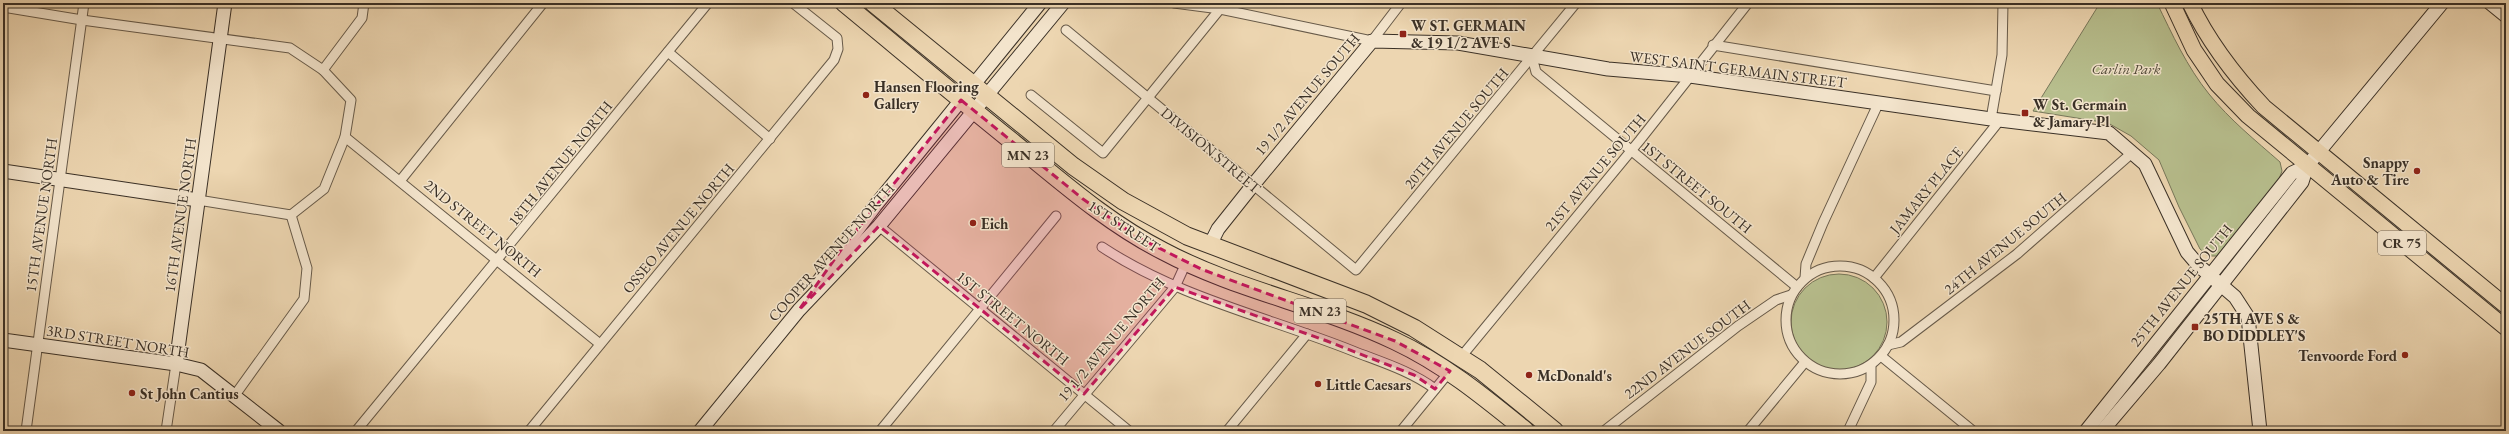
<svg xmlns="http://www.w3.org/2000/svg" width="2509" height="434" font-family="'EB Garamond',serif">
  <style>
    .green { fill: #b7be8d; stroke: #78775a }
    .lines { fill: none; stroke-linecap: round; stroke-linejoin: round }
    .street-casing { stroke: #675a49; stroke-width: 11 }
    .secondary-casing { stroke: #3a3026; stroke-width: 15 }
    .primary-casing { stroke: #3a3026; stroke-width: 17 }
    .highway-casing { stroke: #3a3026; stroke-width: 19 }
    .street { stroke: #f3e4cc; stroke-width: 9 }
    .secondary { stroke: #f3e4cc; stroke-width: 13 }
    .primary { stroke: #edd6b1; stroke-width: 15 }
    .highway { stroke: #edd6b1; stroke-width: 17 }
    .marked { fill: #c2185b; fill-opacity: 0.2; stroke: #c2185b; stroke-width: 3; stroke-dasharray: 8 5; stroke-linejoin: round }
    .poi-dot { fill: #8f2418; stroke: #f3e4cc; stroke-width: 1.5 }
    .labels { text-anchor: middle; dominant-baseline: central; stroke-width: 3; stroke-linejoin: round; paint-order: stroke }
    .shield { fill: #f3e4cc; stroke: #726658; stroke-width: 1 }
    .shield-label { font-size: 14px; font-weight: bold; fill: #3a3026 }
    .poi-label { font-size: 15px; font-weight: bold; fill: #3a3026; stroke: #f3e4cc; text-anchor: start }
    .park-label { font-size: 15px; font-style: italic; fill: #534c3b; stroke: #f3e4cc }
    .street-label { font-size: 15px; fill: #3a3026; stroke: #f3e4cc }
  </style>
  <rect width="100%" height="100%" fill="#edd6b1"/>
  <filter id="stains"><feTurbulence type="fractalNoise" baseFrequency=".005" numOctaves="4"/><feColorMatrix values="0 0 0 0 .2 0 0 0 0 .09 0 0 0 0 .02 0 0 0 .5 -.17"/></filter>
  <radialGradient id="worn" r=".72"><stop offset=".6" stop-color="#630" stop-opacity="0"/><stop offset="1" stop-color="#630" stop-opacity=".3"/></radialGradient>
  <g class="green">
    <path d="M2100,3H2157C2172,34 2187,67 2209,94C2230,120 2255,140 2280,162L2282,171L2279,179L2217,256H2208L2200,249L2179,207L2159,160L2131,136L2108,123L2033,111Z"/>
    <circle cx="1839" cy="322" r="48"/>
  </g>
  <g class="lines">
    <g class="street-casing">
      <g id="street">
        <path d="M1174,3L1220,9L1372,41L1401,3"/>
        <path d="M3,7L82,20L290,48L323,70"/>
        <path d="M1066,30L1356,270L1576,3"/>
        <path d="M1713,45L1996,91"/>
        <path d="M668,52L770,139"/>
        <path d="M1532,57L1536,72L1797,287"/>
        <path d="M1031,95L1103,153L1220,9"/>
        <path d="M1991,119L2002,55L2003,3"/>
        <path d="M345,137L600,344"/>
        <path d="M400,181L543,3"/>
        <path d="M198,200L291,215"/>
        <path d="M291,215L324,189L345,137L351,100L323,70L362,18L364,3"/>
        <path d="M879,226L1129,431"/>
        <path d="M1102,247C1179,298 1268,317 1353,351C1381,362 1411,371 1435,389"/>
        <circle cx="1840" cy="320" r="54"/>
        <path d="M1805,278L1806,264L1823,223L1879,102"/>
        <path d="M1874,278L2000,120"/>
        <path d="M1888,345L1901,342L2017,254L2133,152"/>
        <path d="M1881,356L1973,431"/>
        <path d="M1461,357L1640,140L1748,3"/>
        <path d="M235,395L304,299L307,268L291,215"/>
        <path d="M26,431L84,3"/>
        <path d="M166,431L176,364"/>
        <path d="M356,431L708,3"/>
        <path d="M529,431L834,60L838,49L837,38L793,3"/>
        <path d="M880,431L1056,216"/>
        <path d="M1054,431L1175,287L1186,263"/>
        <path d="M1227,431L1307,334"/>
        <path d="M1401,431L1450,371"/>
        <path d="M1604,431L1738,326L1776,300L1791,295"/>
        <path d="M1748,431L1805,362"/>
        <path d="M1848,431L1871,382V365"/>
      </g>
    </g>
    <g class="secondary-casing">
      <g id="secondary">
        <path d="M2490,3L2506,16"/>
        <path d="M3,171L198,200"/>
        <path d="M1210,245L1218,229L1253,185L1372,41L1458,43L1608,69L1690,76L1991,119L2109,133L2145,164L2187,252L2199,266L2235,297L2248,317L2260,431"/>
        <path d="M818,282L875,206L1040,3"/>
        <path d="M3,340L176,364L201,370L279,431"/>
        <path d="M176,364L225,3"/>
        <path d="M700,431L799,310L879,226L1063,3"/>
        <path d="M2086,431L2292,173L2307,166"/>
        <path d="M2102,431L2159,364L2302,182L2307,166L2442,3"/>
      </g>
    </g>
    <g class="primary-casing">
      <g id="primary">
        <path d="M2172,3L2194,50L2217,84L2248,116L2506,328"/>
        <path d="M2190,3C2209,43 2234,75 2264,107L2506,306"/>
      </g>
    </g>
    <g class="highway-casing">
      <g id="highway">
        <path d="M844,3C901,50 957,97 1014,143C1062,182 1108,223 1163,251C1236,290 1320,305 1395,341C1444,364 1484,397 1526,431"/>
        <path d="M873,3L1073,166L1123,201L1187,236L1366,304L1414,328L1480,370L1555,431"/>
      </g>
    </g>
    <use href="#street" class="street"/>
    <use href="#secondary" class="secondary"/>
    <use href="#primary" class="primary"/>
    <use href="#highway" class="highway"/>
  </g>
  <path class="marked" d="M961,100L1083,199L1139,238L1201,269L1395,341L1450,371L1435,389L1414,375L1327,341L1175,287L1084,394L879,226L799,310L843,247Z"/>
  <g class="poi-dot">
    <rect x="1399" y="30" width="8" height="8" rx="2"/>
    <circle cx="866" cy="95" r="4"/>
    <rect x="2021" y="109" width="8" height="8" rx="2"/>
    <circle cx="2417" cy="171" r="4"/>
    <circle cx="973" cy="223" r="4"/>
    <rect x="2191" y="323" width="8" height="8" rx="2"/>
    <circle cx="2405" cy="355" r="4"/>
    <circle cx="1529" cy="375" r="4"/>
    <circle cx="1318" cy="384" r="4"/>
    <circle cx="132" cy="393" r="4"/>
  </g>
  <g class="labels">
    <g class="shield">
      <rect x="1002" y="143" width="52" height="24" rx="3"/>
      <rect x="2378" y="231" width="48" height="24" rx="3"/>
      <rect x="1294" y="299" width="52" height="24" rx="3"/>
    </g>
    <g class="shield-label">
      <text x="1028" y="155">MN 23</text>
      <text x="2402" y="243">CR 75</text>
      <text x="1320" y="311">MN 23</text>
    </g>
    <g class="poi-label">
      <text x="1411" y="25">W ST. GERMAIN<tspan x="1411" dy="17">&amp; 19 1/2 AVE S</tspan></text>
      <text x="874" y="86">Hansen Flooring<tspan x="874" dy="17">Gallery</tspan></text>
      <text x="2033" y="104">W St. Germain<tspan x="2033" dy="17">&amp; Jamary Pl</tspan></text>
      <text x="2409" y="162" text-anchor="end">Snappy<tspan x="2409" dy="17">Auto &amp; Tire</tspan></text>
      <text x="981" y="223">Eich</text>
      <text x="2203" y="318">25TH AVE S &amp;<tspan x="2203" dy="17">BO DIDDLEY'S</tspan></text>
      <text x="2397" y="355" text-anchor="end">Tenvoorde Ford</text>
      <text x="1537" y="375">McDonald's</text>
      <text x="1326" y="384">Little Caesars</text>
      <text x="140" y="393">St John Cantius</text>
    </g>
    <g class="park-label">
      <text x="2126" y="68">Carlin Park</text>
    </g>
    <g class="street-label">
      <text transform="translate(1738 69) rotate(7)">WEST SAINT GERMAIN STREET</text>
      <text transform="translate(1307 94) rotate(-50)">19 1/2 AVENUE SOUTH</text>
      <text transform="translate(1456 128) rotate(-50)">20TH AVENUE SOUTH</text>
      <text transform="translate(1211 150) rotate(40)">DIVISION STREET</text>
      <text transform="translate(560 163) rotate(-51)">18TH AVENUE NORTH</text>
      <text transform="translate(1595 172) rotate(-50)">21ST AVENUE SOUTH</text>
      <text transform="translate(1697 187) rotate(39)">1ST STREET SOUTH</text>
      <text transform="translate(1926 190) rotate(-51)">JAMARY PLACE</text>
      <text transform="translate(41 215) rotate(-82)">15TH AVENUE NORTH</text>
      <text transform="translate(180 215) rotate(-82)">16TH AVENUE NORTH</text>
      <text transform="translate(1124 226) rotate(33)">1ST STREET</text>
      <text transform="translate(483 228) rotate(39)">2ND STREET NORTH</text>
      <text transform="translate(678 228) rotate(-50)">OSSEO AVENUE NORTH</text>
      <text transform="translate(2005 243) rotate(-39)">24TH AVENUE SOUTH</text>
      <text transform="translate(831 252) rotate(-48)">COOPER AVENUE NORTH</text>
      <text transform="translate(2181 285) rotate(-51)">25TH AVENUE SOUTH</text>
      <text transform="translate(1013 318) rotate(39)">1ST STREET NORTH</text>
      <text transform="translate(1111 339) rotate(-50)">19 1/2 AVENUE NORTH</text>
      <text transform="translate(118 341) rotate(9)">3RD STREET NORTH</text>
      <text transform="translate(1687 349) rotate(-37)">22ND AVENUE SOUTH</text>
    </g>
  </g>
  <rect width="2509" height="434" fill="none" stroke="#edd6b1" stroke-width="16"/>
  <rect x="4" y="4" width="2501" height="426" fill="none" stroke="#3a3026" stroke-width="2"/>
  <rect x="8" y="8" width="2493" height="418" fill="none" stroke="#3a3026"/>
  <rect width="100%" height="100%" filter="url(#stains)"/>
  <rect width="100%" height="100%" fill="url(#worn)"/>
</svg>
